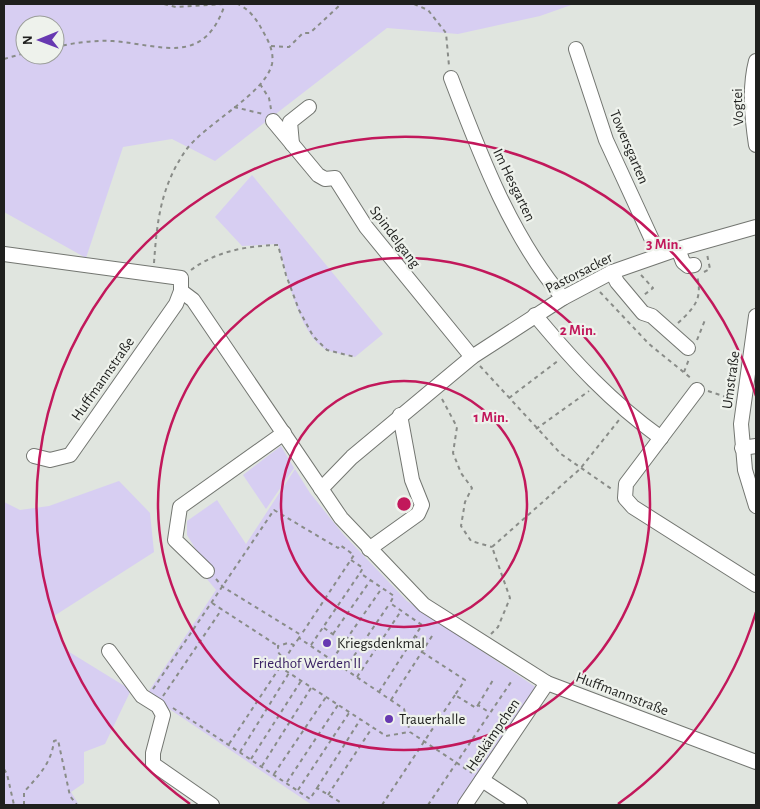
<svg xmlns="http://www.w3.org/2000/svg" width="760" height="809" font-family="'Alegreya Sans',sans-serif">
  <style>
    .green { fill: #d7cef2; fill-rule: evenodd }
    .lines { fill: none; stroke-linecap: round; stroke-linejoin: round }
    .minor-casing { stroke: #737671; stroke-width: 16 }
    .path { stroke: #898c88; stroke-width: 2; stroke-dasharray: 4 4; stroke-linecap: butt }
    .minor { stroke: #fff; stroke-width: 14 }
    .ring { fill: none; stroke: #c2185b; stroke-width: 2.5 }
    .poi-dot { fill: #6739b1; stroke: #eef2ec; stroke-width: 2 }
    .labels { text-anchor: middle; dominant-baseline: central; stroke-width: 4.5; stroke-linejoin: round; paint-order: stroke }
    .street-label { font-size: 15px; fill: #1f201e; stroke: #eef2ec }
    .poi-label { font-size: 15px; fill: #1f201e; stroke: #eef2ec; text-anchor: start }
    .park-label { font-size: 15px; fill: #392163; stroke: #eef2ec }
    .centre { fill: #c2185b; stroke: #eef2ec; stroke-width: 2.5 }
    .ring-label { font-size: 15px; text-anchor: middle; font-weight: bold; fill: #c2185b; stroke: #eef2ec; stroke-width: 4.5; stroke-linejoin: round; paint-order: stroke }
  </style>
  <rect width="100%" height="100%" fill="#e0e5df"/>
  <g class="green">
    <path d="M4,4H574L540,16L458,34L387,28L215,161L172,139L123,147L86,258L4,212ZM25,25H55V55H25Z"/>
    <path d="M252,175L383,334L355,357C346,354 333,353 325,349C299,334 286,272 278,244L242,246L215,217Z"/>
    <path d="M281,446L294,468L266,509L243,475Z"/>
    <path d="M295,469L310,493L343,534L407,601L537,688L459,805H312L147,694L216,590L202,573L207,568L187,535V521L217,500L246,544Z"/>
    <path d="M119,481L150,513L154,552L54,616L66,650L131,690L105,744L84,752V783L71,792L79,805H4V502L20,510L49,506Z"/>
  </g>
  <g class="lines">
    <g class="minor-casing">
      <g id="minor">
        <path d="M576,49L606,140L659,255"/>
        <path d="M756,61C749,88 752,118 756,145"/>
        <path d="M451,78C480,154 510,235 563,298"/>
        <path d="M273,121L318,175L325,179L335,178L366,227L472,357"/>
        <path d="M292,144L290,122L309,107"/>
        <path d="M678,249L683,262L688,266L694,265"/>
        <path d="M4,254L181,278V291L176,304L70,455L50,460L34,456"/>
        <path d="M612,272L617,282L643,313L652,316L688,348"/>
        <path d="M181,291L193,300L341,518L424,605L547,683L756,762"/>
        <path d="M535,315C575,363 610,401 661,438"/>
        <path d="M756,316L741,424L745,470L756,506"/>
        <path d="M697,390L626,484L625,498L633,507L756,585"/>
        <path d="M742,448L756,446"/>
        <path d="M321,489L352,457L472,357L563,298L612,272L678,249L756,227"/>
        <path d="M369,549L418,514L422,505L412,480L400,415"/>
        <path d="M207,571L175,540L180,507L284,433"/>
        <path d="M109,651L142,696L158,706L163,715L153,753V764L212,805"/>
        <path d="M482,780L520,805"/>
        <path d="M465,805L547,683"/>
      </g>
    </g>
    <g class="path">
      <path d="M164,4L176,7L224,4"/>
      <path d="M414,4L428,10L446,33L449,66"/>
      <path d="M271,46L289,47L303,33H310L341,4"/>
      <path d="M55,47C74,43 93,40 113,41C162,45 204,67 225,4"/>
      <path d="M4,59L25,53"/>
      <path d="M260,84L269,98L271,109"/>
      <path d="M234,107L263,114"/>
      <path d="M154,263C157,220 161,186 186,150C206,123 265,94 272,64C274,54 270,44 265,35C258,22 252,11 238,4"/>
      <path d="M191,270C216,251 247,246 278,245L286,275L299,310L313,336L327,350L355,357"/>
      <path d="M704,272L710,269L707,254"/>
      <path d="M641,275L653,288L644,295"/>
      <path d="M600,292L649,344L692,379"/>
      <path d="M678,323C694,308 703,299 697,276"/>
      <path d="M697,340L705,320"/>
      <path d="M480,366L561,454L613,490"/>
      <path d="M684,372L689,359"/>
      <path d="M708,391L732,399"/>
      <path d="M509,398L559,360"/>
      <path d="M442,399L457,427L453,453L461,473L472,488L465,502L461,526L471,541L492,547"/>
      <path d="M536,429L589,391"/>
      <path d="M492,547L580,469L619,420"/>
      <path d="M351,560L363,568L360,573L394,596L390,603L422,625L415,636L427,644"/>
      <path d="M216,579L223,587L301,635L299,638L404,709L410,732L472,773"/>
      <path d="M212,603L278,646"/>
      <path d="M324,628L344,642"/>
      <path d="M333,634L370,581"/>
      <path d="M491,634L498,627L510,598L492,547"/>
      <path d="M299,638L294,645L288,643L278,646V652L284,660L280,667L386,736L409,732"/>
      <path d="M311,645L360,573"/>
      <path d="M422,652L465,680L455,695L476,708L478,705L490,713"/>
      <path d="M284,660L294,645"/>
      <path d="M332,660L382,588"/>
      <path d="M345,669L390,603"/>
      <path d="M357,677L401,611"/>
      <path d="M153,689L274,510L338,548L340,545L354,555L301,635"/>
      <path d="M379,692L415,636"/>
      <path d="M163,696L222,609"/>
      <path d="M391,700L434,633"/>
      <path d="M478,705L493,680"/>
      <path d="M173,708L310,799L317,788L340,802L338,805"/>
      <path d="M229,744L280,667"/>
      <path d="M240,752L289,673"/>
      <path d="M251,759L301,681"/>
      <path d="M262,766L311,688"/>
      <path d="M4,769L7,774L14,805"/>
      <path d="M274,774L326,697"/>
      <path d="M287,782L338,705"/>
      <path d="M317,788L360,720"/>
      <path d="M298,790L349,713"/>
      <path d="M328,795L372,728"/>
      <path d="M24,805V792C39,775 51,764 54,741L58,740L70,796L77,805"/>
      <path d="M382,805L455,695"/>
      <path d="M428,805L511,682"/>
    </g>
    <use href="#minor" class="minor"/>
  </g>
  <g class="ring">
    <circle cx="404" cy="504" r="123"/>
    <circle cx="404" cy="504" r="246"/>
    <path d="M756 612A368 368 0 0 1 618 804M190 804A368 368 0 1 1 756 396"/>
  </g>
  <g class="poi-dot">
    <circle cx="327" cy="643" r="5"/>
    <circle cx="389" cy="719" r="5"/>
  </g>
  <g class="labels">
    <g class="street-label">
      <text transform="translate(738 107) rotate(-92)">Vogtei</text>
      <text transform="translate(629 147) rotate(67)">Towersgarten</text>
      <text transform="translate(514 185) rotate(64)">Im Hesgarten</text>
      <text transform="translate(395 237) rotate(53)">Spindelgang</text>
      <text transform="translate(579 273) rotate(-27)">Pastorsacker</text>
      <text transform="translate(103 379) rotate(-55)">Huffmannstraße</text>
      <text transform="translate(731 380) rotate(-82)">Umstraße</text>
      <text transform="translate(622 694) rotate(21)">Huffmannstraße</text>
      <text transform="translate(493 735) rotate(-56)">Heskämpchen</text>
    </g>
    <g class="poi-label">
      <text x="337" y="643">Kriegsdenkmal</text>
      <text x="399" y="719">Trauerhalle</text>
    </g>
    <g class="park-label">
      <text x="307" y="663">Friedhof Werden II</text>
    </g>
  </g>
  <circle cx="404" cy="504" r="8" class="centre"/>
  <g class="ring-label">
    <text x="664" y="249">3 Min.</text>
    <text x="578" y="335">2 Min.</text>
    <text x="491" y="422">1 Min.</text>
  </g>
  <rect width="760" height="809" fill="none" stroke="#1f201e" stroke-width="10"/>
  <g transform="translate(40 40) rotate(269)"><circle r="24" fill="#eef2ec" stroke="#9b9e9a"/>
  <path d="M0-4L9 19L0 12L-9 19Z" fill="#6739b1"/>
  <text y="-8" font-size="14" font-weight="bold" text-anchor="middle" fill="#1f201e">N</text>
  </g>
</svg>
